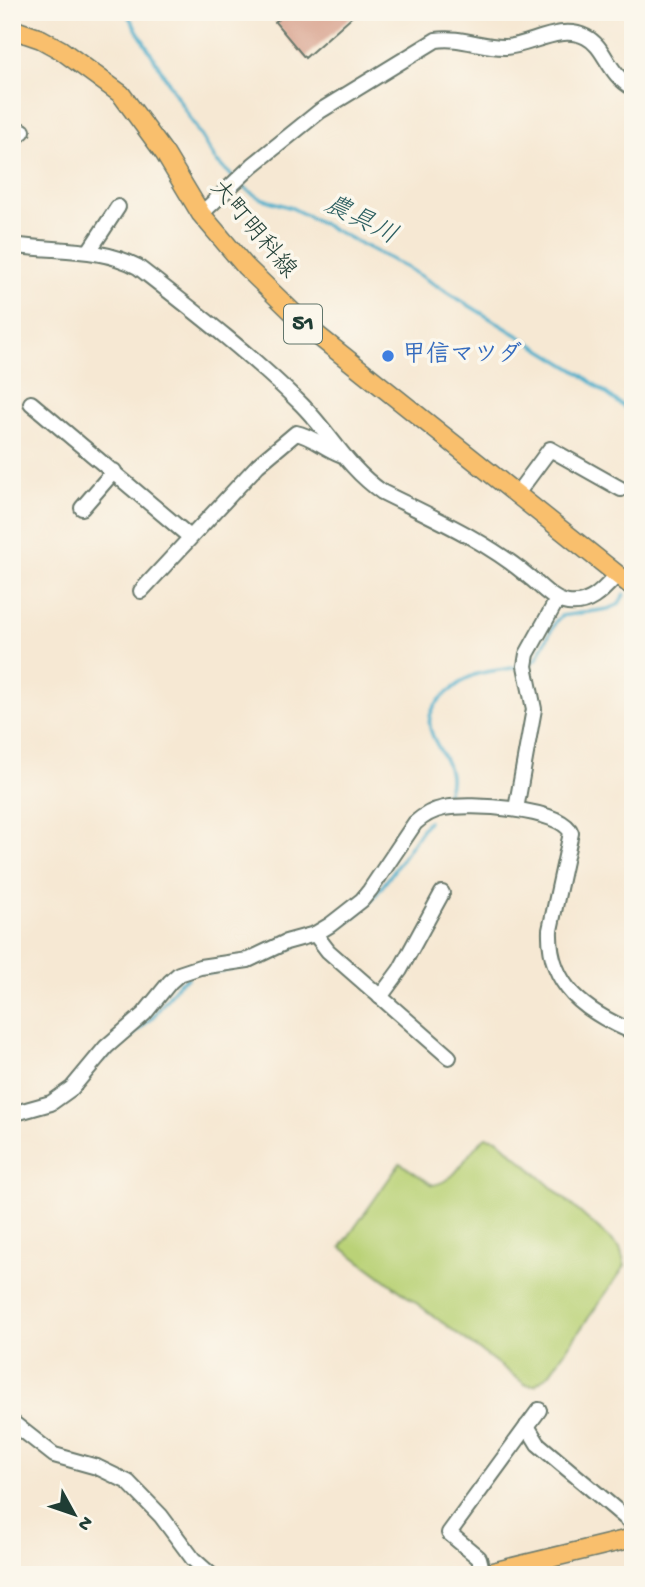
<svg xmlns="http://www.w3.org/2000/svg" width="645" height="1587" font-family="'Gochi Hand','Klee One',sans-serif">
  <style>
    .green { fill: #bad277; stroke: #6c8856; stroke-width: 2 }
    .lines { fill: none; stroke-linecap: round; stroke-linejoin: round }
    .stream { stroke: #4caecb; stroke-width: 3.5 }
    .building { fill: #d69c87 }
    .minor-casing { stroke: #6a796c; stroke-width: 18 }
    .major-casing { stroke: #6a796c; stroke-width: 21 }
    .minor { stroke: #fff; stroke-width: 14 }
    .major { stroke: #f9bf6d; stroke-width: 18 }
    .shop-dot { fill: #3f7fe0; stroke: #fbf7ec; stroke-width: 2.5 }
    .labels { text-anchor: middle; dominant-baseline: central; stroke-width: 7; stroke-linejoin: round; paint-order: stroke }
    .shield { fill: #fbf7ec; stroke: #61756b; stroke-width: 2 }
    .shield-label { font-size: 23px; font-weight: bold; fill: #1f3d34 }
    .street-label { font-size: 24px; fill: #1f3d34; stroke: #fbf7ec }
    .shop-label { font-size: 24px; font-weight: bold; fill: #366cbe; stroke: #fbf7ec; text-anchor: start }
    .water-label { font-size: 26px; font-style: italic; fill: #2c5f61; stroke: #fbf7ec }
  </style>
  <rect width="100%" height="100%" fill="#fbf7ec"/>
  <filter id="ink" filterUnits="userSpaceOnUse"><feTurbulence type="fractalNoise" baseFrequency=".0143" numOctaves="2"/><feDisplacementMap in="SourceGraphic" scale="14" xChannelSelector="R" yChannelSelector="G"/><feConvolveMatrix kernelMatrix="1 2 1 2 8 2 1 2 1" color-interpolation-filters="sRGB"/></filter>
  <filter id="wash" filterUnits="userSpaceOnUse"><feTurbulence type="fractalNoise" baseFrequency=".00686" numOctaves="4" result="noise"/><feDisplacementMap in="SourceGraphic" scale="28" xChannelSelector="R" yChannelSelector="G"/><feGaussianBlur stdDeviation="1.57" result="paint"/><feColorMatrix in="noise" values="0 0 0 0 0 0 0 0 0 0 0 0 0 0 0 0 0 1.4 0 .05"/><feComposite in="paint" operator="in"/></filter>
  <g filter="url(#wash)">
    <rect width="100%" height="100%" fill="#f6e8d3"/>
    <path class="green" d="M486,1137L497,1139L620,1248L625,1266L549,1374L535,1385L525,1384L341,1247L400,1163L433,1185C461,1180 465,1151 486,1137Z"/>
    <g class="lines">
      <g class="stream">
        <path d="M126,12L216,161L235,179"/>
        <path d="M240,185L260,198L292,208L411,270L581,374L633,414"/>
        <path d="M529,663L536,660L556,621L561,616L608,609L618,605L624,595"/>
        <path d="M441,803C476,758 396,734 447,693C455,687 464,679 474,675C489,670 507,670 522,666"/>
        <path d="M322,937C372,917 397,862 428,821"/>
        <path d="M267,959L295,947"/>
        <path d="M209,973L233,969"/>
        <path d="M104,1060L153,1017L179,983L188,978"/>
      </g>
    </g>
    <g id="blocks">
      <path class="building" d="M287,12H357L305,58L275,22Z"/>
    </g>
  </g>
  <g filter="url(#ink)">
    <use href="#blocks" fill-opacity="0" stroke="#6a796c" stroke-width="2"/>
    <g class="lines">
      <g class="minor-casing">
        <g id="minor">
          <path d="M12,141L23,131"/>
          <path d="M201,214L253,165L320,111L436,40C460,36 483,48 506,47C532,45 560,24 586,37C606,47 607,74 633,88"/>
          <path d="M12,245C55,252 99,246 138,267C193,310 249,353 299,402C330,432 344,465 382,492C432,517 485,540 528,576C540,585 553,601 568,603C590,606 603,590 617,575"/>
          <path d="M89,251L118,207"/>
          <path d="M31,403L190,537"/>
          <path d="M516,495L550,449L621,489"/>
          <path d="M82,508L114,471"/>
          <path d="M141,591L258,465L296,433C312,436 324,448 340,454"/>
          <path d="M516,809L534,709L525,666L527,654L557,600"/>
          <path d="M315,934L328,951L449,1057"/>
          <path d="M380,997L400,970L442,893"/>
          <path d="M12,1114L51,1103L72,1088L106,1047L144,1014L170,982L179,974L200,967L248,960L286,942L315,934L330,925L362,900L370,890L415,823C424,815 433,810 444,808C468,803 562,808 571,833L550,930C548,986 586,1012 633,1032"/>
          <path d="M12,1422L54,1455L97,1467L128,1482L161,1516L193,1559L211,1575"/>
          <path d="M527,1426L538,1444L633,1524"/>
          <path d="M483,1574L479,1558L449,1533L539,1410"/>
        </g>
      </g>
      <g class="major-casing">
        <g id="major">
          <path d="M12,29L41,39L61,50L121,94L165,154L201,214L245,266L312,331L633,587"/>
          <path d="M480,1575L633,1538"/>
        </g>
      </g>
      <use href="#minor" class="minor"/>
      <use href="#major" class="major"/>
    </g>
  </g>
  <circle class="shop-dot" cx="388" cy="356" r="7"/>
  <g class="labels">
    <rect class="shield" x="284" y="304.5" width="38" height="39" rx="5"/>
    <g class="shield-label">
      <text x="303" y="324">51</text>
    </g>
    <g class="street-label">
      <text transform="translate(252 230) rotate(50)">大町明科線</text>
    </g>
    <g class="shop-label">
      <text x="402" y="356">甲信マツダ</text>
    </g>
    <g class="water-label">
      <text transform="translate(360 222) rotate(27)">農具川</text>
    </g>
  </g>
  <rect width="645" height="1587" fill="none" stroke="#fbf7ec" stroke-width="42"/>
  <g transform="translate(74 1514) rotate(130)" stroke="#fbf7ec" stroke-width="5" paint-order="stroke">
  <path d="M0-5L12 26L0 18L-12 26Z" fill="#1f3d34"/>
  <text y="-10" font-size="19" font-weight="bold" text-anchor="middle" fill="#1f3d34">N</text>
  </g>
</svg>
